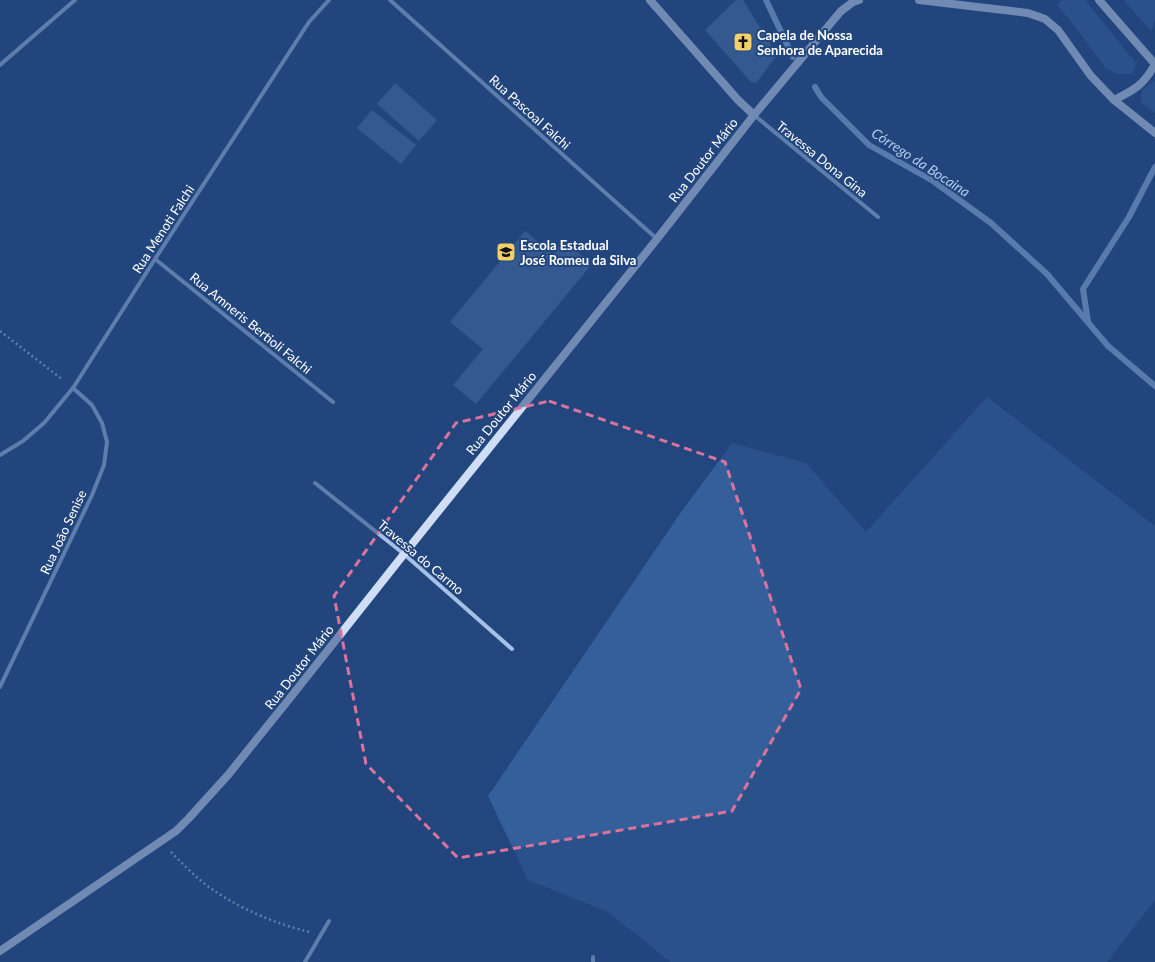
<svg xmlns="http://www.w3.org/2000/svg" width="1155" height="962" font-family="Lato,sans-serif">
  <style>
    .green { fill: #355f9b }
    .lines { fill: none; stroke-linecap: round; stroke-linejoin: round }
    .stream { stroke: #99bbe7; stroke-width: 6 }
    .building { fill: #4a70a6 }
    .path { stroke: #a5c0e6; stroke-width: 2.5; stroke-dasharray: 2 3; stroke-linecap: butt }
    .street { stroke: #a5c0e6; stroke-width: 4 }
    .secondary { stroke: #cfdef5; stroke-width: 8 }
    .marked { fill: none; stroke: #da749d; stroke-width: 3; stroke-dasharray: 8 5; stroke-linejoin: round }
    .labels { text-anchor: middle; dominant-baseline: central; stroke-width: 4; stroke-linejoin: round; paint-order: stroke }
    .poi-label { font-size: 13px; font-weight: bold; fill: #fff; stroke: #22467d; text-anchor: start }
    .street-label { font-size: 13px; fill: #fff; stroke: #22467d }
    .water-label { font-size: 14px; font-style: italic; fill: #b1cbee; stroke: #22467d }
  </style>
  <rect width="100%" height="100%" fill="#22467d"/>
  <g class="green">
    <path d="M1062,0H1085L1137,64L1132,74H1118L1106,69L1074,25L1057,5Z"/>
    <path d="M1124,0H1155V20L1151,31Z"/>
    <path d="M1155,80V113L1141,102L1142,90Z"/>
    <path d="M987,397L1155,526V900L1107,962H671L608,912L528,880L488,796L679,515L732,443L806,463L866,532Z"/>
  </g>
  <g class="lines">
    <g class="stream">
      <path d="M766,0L793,57"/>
      <path d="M815,87L821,97L869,145L933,181L991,223L1047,274L1108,346L1155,386"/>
      <path d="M1088,322L1083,289L1129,217L1155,167"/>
    </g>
  </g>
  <g class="building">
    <path d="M736,0H743L777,55L757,82L754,83L751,82L705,30Z"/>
    <path d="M395,83L437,120L419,141L377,104Z"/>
    <path d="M372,110L416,145L401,164L357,128Z"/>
    <path d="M525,231L553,254L564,241L592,264L476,404L453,385L483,349L450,322Z"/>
  </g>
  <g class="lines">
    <g class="path">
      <path d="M0,331L63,380"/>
      <path d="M171,852C183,864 195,877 209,887C238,908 275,924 310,932"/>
    </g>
    <g class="street">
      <path d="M390,0L657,239"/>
      <path d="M0,65L75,0"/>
      <path d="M754,115L878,217"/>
      <path d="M155,259L333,402"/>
      <path d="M0,455L23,441L44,423L73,388L155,259L309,22L329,0"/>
      <path d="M315,483L404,554L512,649"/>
      <path d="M0,687L92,495L104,465L107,442L102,423L92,405L73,388"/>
      <path d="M593,957V962"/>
      <path d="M305,962L329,921"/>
    </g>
    <g class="secondary">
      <path d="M650,0L738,100L754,115"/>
      <path d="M919,0L1028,13L1045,19L1058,30L1091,76L1114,100L1155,133"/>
      <path d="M1099,0L1155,64"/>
      <path d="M1114,100C1134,90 1144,85 1155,64"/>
      <path d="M0,951L176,831L189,818L228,775L286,703L404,554L657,239L754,115L841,11L853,2L859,0"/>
    </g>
  </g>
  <path d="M0 0H1155V962H0ZM549,401L725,462L801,689L732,811L458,858L366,764L334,596L456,423Z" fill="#22467d" fill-opacity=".55" fill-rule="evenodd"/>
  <path class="marked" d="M549,401L725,462L801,689L732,811L458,858L366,764L334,596L456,423Z"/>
  <defs>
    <g id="church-square" transform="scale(1)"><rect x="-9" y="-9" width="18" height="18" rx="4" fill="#f2cf67" stroke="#22467d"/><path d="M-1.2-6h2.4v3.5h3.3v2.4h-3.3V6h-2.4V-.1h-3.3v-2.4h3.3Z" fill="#111"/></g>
    <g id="school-square" transform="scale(1)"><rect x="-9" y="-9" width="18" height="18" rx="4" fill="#f2cf67" stroke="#22467d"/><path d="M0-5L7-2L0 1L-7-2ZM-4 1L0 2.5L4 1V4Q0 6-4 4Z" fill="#111"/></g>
  </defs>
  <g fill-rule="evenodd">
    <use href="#church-square" x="743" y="42"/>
    <use href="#school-square" x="506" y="252"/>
  </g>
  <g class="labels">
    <g class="poi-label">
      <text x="757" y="35">Capela de Nossa<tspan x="757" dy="15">Senhora de Aparecida</tspan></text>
      <text x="520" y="245">Escola Estadual<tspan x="520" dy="15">José Romeu da Silva</tspan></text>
    </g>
    <g class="street-label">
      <text transform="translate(530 112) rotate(42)">Rua Pascoal Falchi</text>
      <text transform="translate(822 159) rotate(39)">Travessa Dona Gina</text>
      <text transform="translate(703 160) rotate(-52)">Rua Doutor Mário</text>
      <text transform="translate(163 229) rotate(-57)">Rua Menoti Falchi</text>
      <text transform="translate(251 323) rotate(39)">Rua Amneris Bertioli Falchi</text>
      <text transform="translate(501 413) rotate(-51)">Rua Doutor Mário</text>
      <text transform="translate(63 532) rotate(-65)">Rua João Senise</text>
      <text transform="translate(421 557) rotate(40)">Travessa do Carmo</text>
      <text transform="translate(299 667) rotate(-52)">Rua Doutor Mário</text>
    </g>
    <g class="water-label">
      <text transform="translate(921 162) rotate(33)">Córrego da Bocaina</text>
    </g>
  </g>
</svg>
